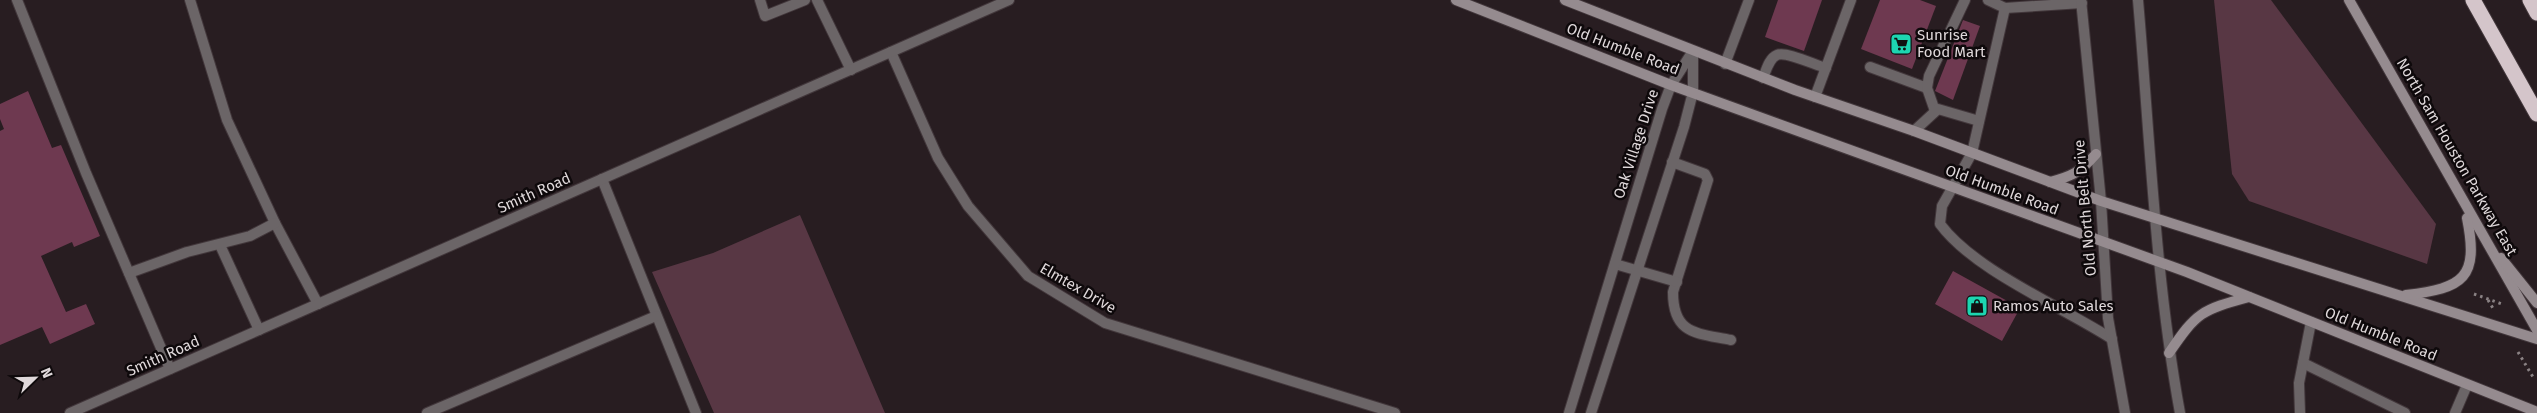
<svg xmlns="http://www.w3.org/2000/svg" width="2537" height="413" font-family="'Fira Sans',sans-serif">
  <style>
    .green { fill: #583744 }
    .building { fill: #6e3950 }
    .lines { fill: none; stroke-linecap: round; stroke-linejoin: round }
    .service-casing { stroke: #42373b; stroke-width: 12 }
    .minor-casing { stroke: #42373b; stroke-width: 12 }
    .tertiary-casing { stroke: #42373b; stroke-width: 12 }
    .secondary-casing { stroke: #42373b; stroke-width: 12 }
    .motorway-casing { stroke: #42373b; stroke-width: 17 }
    .path { stroke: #8a8284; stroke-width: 3; stroke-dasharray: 2.5 4; stroke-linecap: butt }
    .service { stroke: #6b6567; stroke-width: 10 }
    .minor { stroke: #6b6567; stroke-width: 10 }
    .tertiary { stroke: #6b6567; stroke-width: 10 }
    .secondary { stroke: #958b8f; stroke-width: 10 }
    .motorway { stroke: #d4c5ca; stroke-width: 15 }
    .labels { text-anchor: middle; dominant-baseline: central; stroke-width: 5; stroke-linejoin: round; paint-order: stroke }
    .poi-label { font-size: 15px; fill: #dfd8da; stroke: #0e090b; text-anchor: start }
    .street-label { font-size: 15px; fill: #dfd8da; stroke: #0e090b }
  </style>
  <rect width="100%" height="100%" fill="#281d21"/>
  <g class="green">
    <path d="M2214,0H2271L2436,224L2427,264L2249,201L2232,174Z"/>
    <path d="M800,215L885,413H714L652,272L713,253Z"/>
  </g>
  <g class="building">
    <path d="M1778,0H1822L1804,51L1765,37Z"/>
    <path d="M1880,0H1920L1936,6L1912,69L1861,49Z"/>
    <path d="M1963,20L1980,26L1953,100L1935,91Z"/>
    <path d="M28,91L52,148L61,145L100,236L74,247L72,242L41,256L66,312L86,304L95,324L50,344L42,327L0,345V131L4,129L0,119V104Z"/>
    <path d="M1953,271L2020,308L2002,341L1935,304Z"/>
  </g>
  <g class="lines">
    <g class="service-casing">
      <g id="service">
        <path d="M17,0L86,173L170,369"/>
        <path d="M190,0L227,120L275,223L318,304"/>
        <path d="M760,0L765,16L805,0"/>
        <path d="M817,0L851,70"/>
        <path d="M1988,0L2005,8L2082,3"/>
        <path d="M2005,8L1972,153L1942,206L1940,224C1975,271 2061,306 2112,339"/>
        <path d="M1725,64L1749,0"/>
        <path d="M1870,67L1927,88"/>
        <path d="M1763,78C1766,71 1769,58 1777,55C1786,51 1815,65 1826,68"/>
        <path d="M1815,97L1851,0"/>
        <path d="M1935,111L1927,88L1929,76L1965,0"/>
        <path d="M1914,131L1938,109L1979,121"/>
        <path d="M1672,162L1705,174L1708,180L1673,292C1673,335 1697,333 1731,340"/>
        <path d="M602,179L696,413"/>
        <path d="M220,245L259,330"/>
        <path d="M1615,264L1677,282"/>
        <path d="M129,273L187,252L250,236L275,223"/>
        <path d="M2303,363L2405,413"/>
        <path d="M427,413L656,316"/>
        <path d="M2300,413L2299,383L2311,322"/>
        <path d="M2455,413L2467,385"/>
      </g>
    </g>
    <g class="minor-casing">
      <g id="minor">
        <path d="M2081,0L2101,201L2108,318L2125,413"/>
        <path d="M2138,0C2150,138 2155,277 2180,413"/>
        <path d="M891,52L938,158L968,206L1028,276L1105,323L1395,413"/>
        <path d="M1569,413L1662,109L1671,85L1693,51"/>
        <path d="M1591,413L1684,127L1693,92V51"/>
      </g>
    </g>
    <g class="tertiary-casing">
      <path id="tertiary" d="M70,413L1009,0"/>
    </g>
    <g class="secondary-casing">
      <g id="secondary">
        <path d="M1456,0L1671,85L2187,272L2537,412"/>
        <path d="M1565,0L1795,90L1914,131L2101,201L2537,339"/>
        <path d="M2349,0L2537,330"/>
        <path d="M2050,182C2073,176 2080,172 2096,154"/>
        <path d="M2501,258L2537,303"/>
        <path d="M2406,295C2464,288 2479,278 2467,218"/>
        <path d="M2169,353C2197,312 2201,310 2249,297"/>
      </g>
    </g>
    <g class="motorway-casing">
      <g id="motorway">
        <path d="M2473,0L2537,114"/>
        <path d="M2530,0L2537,13"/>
      </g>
    </g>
    <g class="path">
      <path d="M2474,294L2502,304"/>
      <path d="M2488,300L2494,310"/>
      <path d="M2518,352L2533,377"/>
    </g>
    <use href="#service" class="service"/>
    <use href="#minor" class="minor"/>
    <use href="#tertiary" class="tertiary"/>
    <use href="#secondary" class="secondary"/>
    <use href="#motorway" class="motorway"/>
  </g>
  <defs>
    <g id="supermarket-square" transform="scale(1.125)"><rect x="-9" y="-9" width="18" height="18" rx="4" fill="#1dd5b1" stroke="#0e090b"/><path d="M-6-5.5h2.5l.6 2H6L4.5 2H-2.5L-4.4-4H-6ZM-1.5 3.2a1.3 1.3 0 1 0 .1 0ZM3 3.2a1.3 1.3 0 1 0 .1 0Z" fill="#111"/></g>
    <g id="shop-square" transform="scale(1.125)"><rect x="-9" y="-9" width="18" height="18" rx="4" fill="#1dd5b1" stroke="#0e090b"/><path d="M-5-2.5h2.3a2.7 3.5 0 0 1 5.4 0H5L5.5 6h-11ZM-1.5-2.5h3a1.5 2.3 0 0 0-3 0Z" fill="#111"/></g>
  </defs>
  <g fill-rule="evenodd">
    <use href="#supermarket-square" x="1901" y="44"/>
    <use href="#shop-square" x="1977" y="306"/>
  </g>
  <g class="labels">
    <g class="poi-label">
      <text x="1917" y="35">Sunrise<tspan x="1917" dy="17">Food Mart</tspan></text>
      <text x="1993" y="306">Ramos Auto Sales</text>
    </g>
    <g class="street-label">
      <text transform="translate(1623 49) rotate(21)">Old Humble Road</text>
      <text transform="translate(1636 144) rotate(-72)">Oak Village Drive</text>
      <text transform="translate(2457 157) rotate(60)">North Sam Houston Parkway East</text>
      <text transform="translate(2002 190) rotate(20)">Old Humble Road</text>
      <text transform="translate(534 193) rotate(-24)">Smith Road</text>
      <text transform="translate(2085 208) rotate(-95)">Old North Belt Drive</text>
      <text transform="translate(1078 288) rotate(30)">Elmtex Drive</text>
      <text transform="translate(2381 334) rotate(22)">Old Humble Road</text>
      <text transform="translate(163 356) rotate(-24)">Smith Road</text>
    </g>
  </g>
  <g transform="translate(35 378) rotate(67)" stroke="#0e090b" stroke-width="4" paint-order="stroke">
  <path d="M0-4L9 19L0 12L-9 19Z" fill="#dfd8da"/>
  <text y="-8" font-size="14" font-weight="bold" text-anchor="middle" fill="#dfd8da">N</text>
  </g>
</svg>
